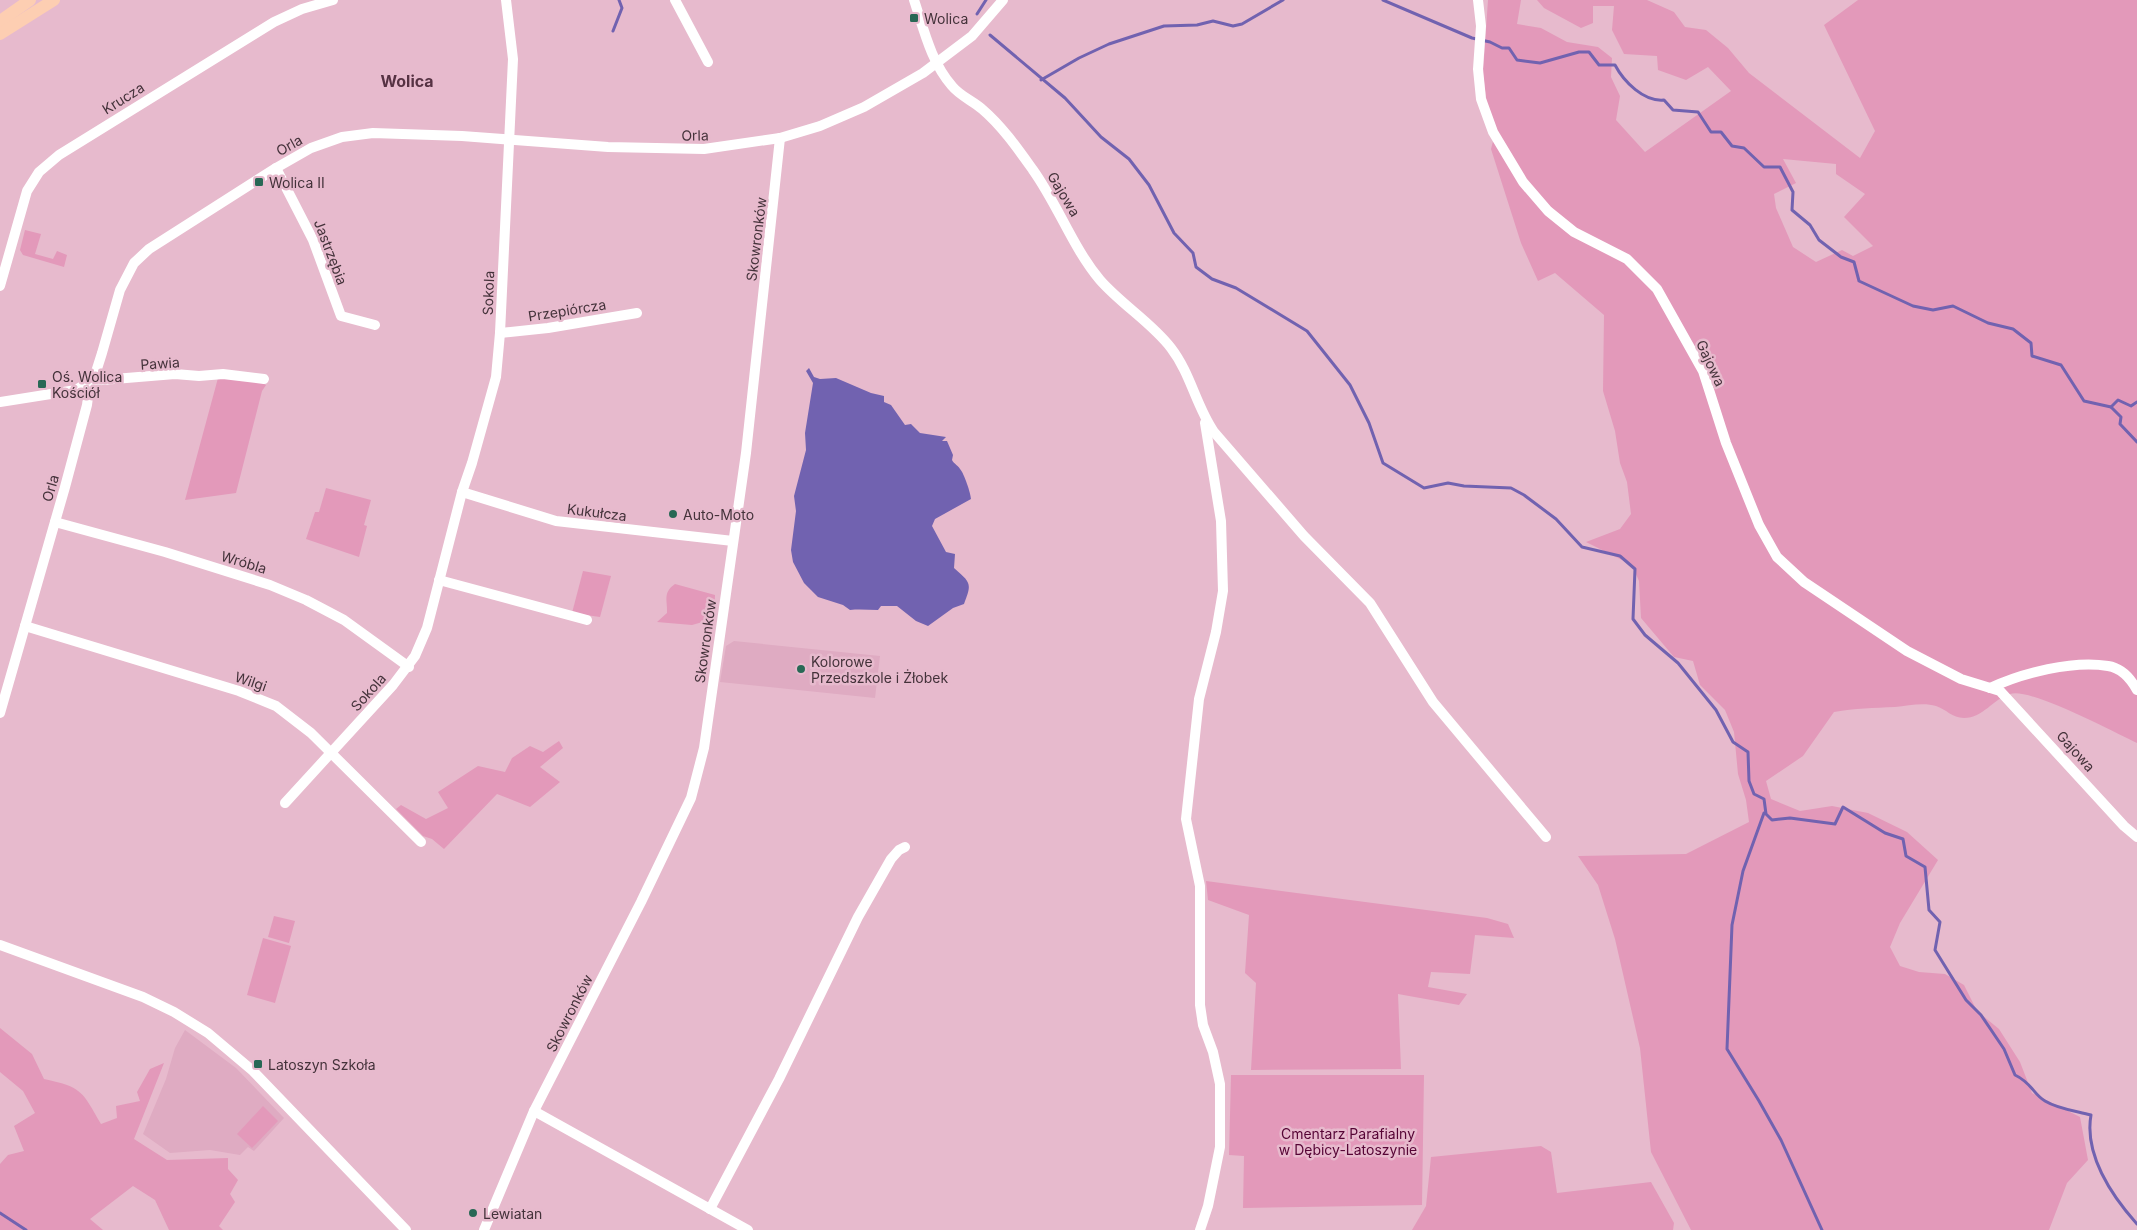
<svg xmlns="http://www.w3.org/2000/svg" width="2137" height="1230" font-family="Inter,sans-serif">
  <style>
    .built { fill: #dfabc2 }
    .green { fill: #e399ba; fill-rule: evenodd }
    .water { fill: #7162b0 }
    .lines { fill: none; stroke-linecap: round; stroke-linejoin: round }
    .stream { stroke: #7162b0; stroke-width: 3 }
    .minor { stroke: #fff; stroke-width: 10 }
    .major { stroke: #fdceb2; stroke-width: 12 }
    .poi-dot { fill: #286855; stroke: #e7bacd; stroke-width: 2 }
    .labels { text-anchor: middle; dominant-baseline: central; stroke-width: 5; stroke-linejoin: round; paint-order: stroke }
    .poi-label { font-size: 14px; fill: #44323a; stroke: #e7bacd; text-anchor: start }
    .street-label { font-size: 14px; fill: #44323a; stroke: #e7bacd }
    .park-label { font-size: 14px; fill: #560435; stroke: #e7bacd }
    .quarter-label { font-size: 16px; font-weight: bold; fill: #563243; stroke: #e7bacd }
  </style>
  <rect width="100%" height="100%" fill="#e7bacd"/>
  <g class="built">
    <path d="M734,641L880,656L875,698L720,682L726,646Z"/>
    <path d="M185,1030L236,1068L284,1118L254,1151L248,1147L240,1155L210,1150L170,1153L143,1134L166,1079L175,1048Z"/>
  </g>
  <g class="green">
    <path d="M1488,0H1521L1517,24L1541,28L1567,42L1598,47L1612,58L1611,77L1620,96L1616,120L1645,152L1731,91L1708,67L1686,80L1658,70L1657,56L1624,54L1612,30L1614,6H1593V23L1581,28L1544,8L1537,0H1647L1674,12L1685,27L1706,30L1728,48L1749,73L1860,158L1875,131L1824,25L1858,0H2137V743C2115,733 2030,687 2010,694C1993,699 1983,718 1964,718C1952,718 1946,709 1936,706C1923,702 1908,706 1895,707C1874,708 1855,708 1834,712L1803,756L1766,781L1771,799L1800,811L1832,806L1868,813L1907,832L1938,860L1900,923L1890,947L1900,966L1919,972L1945,974L1964,985L1977,1011L1999,1029L2020,1062L2032,1093L2080,1117L2088,1160L2067,1183L2049,1230H1691L1651,1152L1640,1048L1615,939L1598,885L1578,856L1686,854L1749,822L1746,800L1738,774L1734,732L1725,710L1700,685L1693,661L1674,657L1641,618L1639,581L1632,565L1586,542L1620,529L1631,514L1627,482L1620,463L1615,431L1603,391L1604,315L1555,273L1538,281L1521,243L1491,149L1496,130L1488,113L1483,73ZM1783,159L1836,164V174L1865,194L1844,217L1873,246L1853,256L1842,250L1816,262L1793,247L1776,208L1774,194L1796,183Z"/>
    <path d="M25,230L41,234L35,254L53,259L57,251L67,255L64,267L23,255L20,250Z"/>
    <path d="M218,378L260,382L266,385L262,391L236,493L185,500Z"/>
    <path d="M326,488L371,500L364,525L367,526L359,557L306,539L315,512H319Z"/>
    <path d="M583,571L611,576L600,617L572,613Z"/>
    <path d="M675,584L715,595L714,627L706,621L692,625L657,622L667,613C668,601 662,593 675,584Z"/>
    <path d="M559,741L563,748L540,767L560,782L530,807L497,794L444,849L432,839L423,836L396,809L401,805L426,819L448,808L438,792L478,766L505,772L512,758L530,746L543,752Z"/>
    <path d="M1206,881L1487,918L1508,924L1514,938L1475,935L1470,974L1431,972L1428,987L1467,994L1459,1005L1398,994L1401,1069L1251,1070L1256,983L1245,973L1249,915L1208,900Z"/>
    <path d="M274,916L295,921L289,943L268,937Z"/>
    <path d="M263,938L291,946L275,1003L247,995Z"/>
    <path d="M0,1028L32,1054L44,1079C82,1087 82,1091 101,1124L117,1118L116,1106L140,1101L137,1092L150,1069L164,1063L134,1139L167,1160L228,1158V1169L238,1180L230,1194L235,1202L219,1226L223,1230H169L155,1200L133,1186L90,1219L103,1230H0V1164L8,1155L24,1151L14,1126L35,1113L23,1091L0,1072Z"/>
    <path d="M1231,1075H1424L1422,1205L1243,1208L1244,1156L1229,1155Z"/>
    <path d="M263,1106L278,1121L252,1148L237,1134Z"/>
    <path d="M1541,1146L1551,1152L1557,1193L1651,1182L1674,1223L1673,1230H1412L1426,1206L1431,1157Z"/>
  </g>
  <path class="water" d="M809,368L814,377L820,379L836,378L871,393L884,396V402L891,405L905,425L911,424L920,433L946,437L942,441H947L953,455L952,460C954,464 959,466 960,469C964,473 971,494 971,499L935,519L932,526L946,552L955,554L954,568C971,583 972,583 964,604L953,608L928,626L916,621L897,606H881L878,610C869,610 860,609 850,610L843,605L818,597L804,583L793,562L791,550L796,511L794,496L806,450L805,433L813,383L806,371Z"/>
  <g class="lines">
    <g class="stream">
      <path d="M1383,0L1472,38L1490,42L1502,48H1509L1517,60L1540,63L1579,52H1589L1599,65H1615C1624,82 1644,102 1664,100L1673,110L1698,112L1711,132H1721L1732,146L1744,148L1764,167H1780L1793,192L1792,210L1810,225L1819,240L1841,257L1854,262L1859,281L1913,306L1933,310L1953,306L1988,323L2013,329L2031,343L2032,356L2061,365L2084,401L2111,407L2118,400L2131,406L2137,402"/>
      <path d="M977,14L986,0"/>
      <path d="M613,31L622,8L619,0"/>
      <path d="M990,35L1065,98L1101,137L1129,159L1149,185L1174,233L1193,253L1196,267L1212,279L1236,288L1307,331L1350,385L1369,423L1383,463L1424,488L1448,483L1464,486L1511,488L1524,495L1556,519L1582,547L1620,556L1635,569L1633,619L1645,635L1678,663L1716,710L1733,742L1748,752L1749,781L1754,794L1764,799L1766,814L1772,820L1790,818L1835,824L1843,807L1885,833L1903,839L1906,856L1925,867L1929,910L1940,922L1935,950L1966,1000L1981,1015L2004,1049L2015,1075C2032,1083 2033,1094 2045,1101C2058,1109 2076,1111 2091,1115C2084,1154 2111,1195 2137,1224"/>
      <path d="M1041,80L1079,58L1109,44L1164,26L1197,25L1213,21L1233,26L1242,24L1283,0"/>
      <path d="M2111,407L2121,417L2120,424L2137,442"/>
      <path d="M1764,813L1743,871L1732,925L1727,1049L1759,1101L1781,1140L1822,1230"/>
      <path d="M0,1213L26,1230"/>
    </g>
    <g class="minor">
      <path d="M675,0L708,62"/>
      <path d="M914,0C924,30 931,62 952,86C960,96 973,101 982,109C1002,126 1018,149 1033,170C1058,205 1073,248 1100,280C1122,305 1152,323 1171,348C1191,374 1196,406 1214,432L1304,536L1370,603L1433,702L1546,837"/>
      <path d="M1478,0L1481,26L1478,69L1481,99L1493,132L1523,182L1548,211L1574,232L1627,259L1657,289L1703,371L1726,443L1759,525L1777,557L1804,582L1907,651L1961,679L2000,691L2124,826L2137,837"/>
      <path d="M276,168L313,240L341,316L375,325"/>
      <path d="M0,286L27,191L39,172L59,155L274,22L302,9L333,0"/>
      <path d="M500,333L548,328L637,313"/>
      <path d="M0,402L76,390L90,381L175,374L199,376L223,374L264,379"/>
      <path d="M462,492L556,521L733,541"/>
      <path d="M55,522L165,552L270,585L306,600L344,620L409,667"/>
      <path d="M439,580L587,620"/>
      <path d="M25,626L239,691L276,706L311,733L421,842"/>
      <path d="M1990,688C2022,673 2073,660 2108,666C2121,668 2131,679 2137,690"/>
      <path d="M0,713L65,487L87,405L90,381L95,375L102,353L120,290L134,263L149,249L276,168L311,148L342,137L373,133L462,136L608,147L704,149L780,138L820,126L864,107L923,73L972,36L1003,0"/>
      <path d="M285,803L393,685L415,656L427,628L462,492L472,463L496,377L500,333L513,59L506,0"/>
      <path d="M0,945L143,997L174,1012L208,1033L253,1071L406,1230"/>
      <path d="M534,1111L748,1230"/>
      <path d="M710,1209L779,1079L858,917L891,859L899,850L905,847"/>
      <path d="M484,1230L534,1111L641,902L691,798L704,748L746,453L780,138"/>
      <path d="M1200,1230L1208,1206L1220,1147V1084L1213,1052L1203,1025L1200,1005V886L1186,819L1199,699L1216,632L1223,591L1221,521L1205,423"/>
    </g>
    <g class="major">
      <path d="M0,21L30,0"/>
      <path d="M0,34L54,0"/>
    </g>
  </g>
  <g class="poi-dot">
    <rect x="909" y="13" width="10" height="10" rx="2.5"/>
    <rect x="254" y="177" width="10" height="10" rx="2.5"/>
    <rect x="37" y="379" width="10" height="10" rx="2.5"/>
    <circle cx="673" cy="514" r="5"/>
    <circle cx="801" cy="669" r="5"/>
    <rect x="253" y="1059" width="10" height="10" rx="2.5"/>
    <circle cx="473" cy="1213" r="5"/>
  </g>
  <g class="labels">
    <g class="poi-label">
      <text x="924" y="18">Wolica</text>
      <text x="269" y="182">Wolica II</text>
      <text x="52" y="376">Oś. Wolica<tspan x="52" dy="16">Kościół</tspan></text>
      <text x="683" y="514">Auto-Moto</text>
      <text x="811" y="661">Kolorowe<tspan x="811" dy="16">Przedszkole i Żłobek</tspan></text>
      <text x="268" y="1064">Latoszyn Szkoła</text>
      <text x="483" y="1213">Lewiatan</text>
    </g>
    <g class="street-label">
      <text transform="translate(123 98) rotate(-32)">Krucza</text>
      <text transform="translate(695 135) rotate(-1)">Orla</text>
      <text transform="translate(289 145) rotate(-29)">Orla</text>
      <text transform="translate(1064 194) rotate(59)">Gajowa</text>
      <text transform="translate(756 239) rotate(-83)">Skowronków</text>
      <text transform="translate(331 252) rotate(69)">Jastrzębia</text>
      <text transform="translate(488 293) rotate(-88)">Sokola</text>
      <text transform="translate(567 310) rotate(-9)">Przepiórcza</text>
      <text transform="translate(160 363) rotate(-4)">Pawia</text>
      <text transform="translate(1711 363) rotate(65)">Gajowa</text>
      <text transform="translate(50 488) rotate(-74)">Orla</text>
      <text transform="translate(597 512) rotate(7)">Kukułcza</text>
      <text transform="translate(244 562) rotate(17)">Wróbla</text>
      <text transform="translate(705 641) rotate(-82)">Skowronków</text>
      <text transform="translate(251 681) rotate(19)">Wilgi</text>
      <text transform="translate(368 692) rotate(-48)">Sokola</text>
      <text transform="translate(2076 751) rotate(48)">Gajowa</text>
      <text transform="translate(569 1013) rotate(-63)">Skowronków</text>
    </g>
    <g class="park-label">
      <text x="1348" y="1133">Cmentarz Parafialny<tspan x="1348" dy="16">w Dębicy-Latoszynie</tspan></text>
    </g>
    <g class="quarter-label">
      <text x="407" y="81">Wolica</text>
    </g>
  </g>
</svg>
